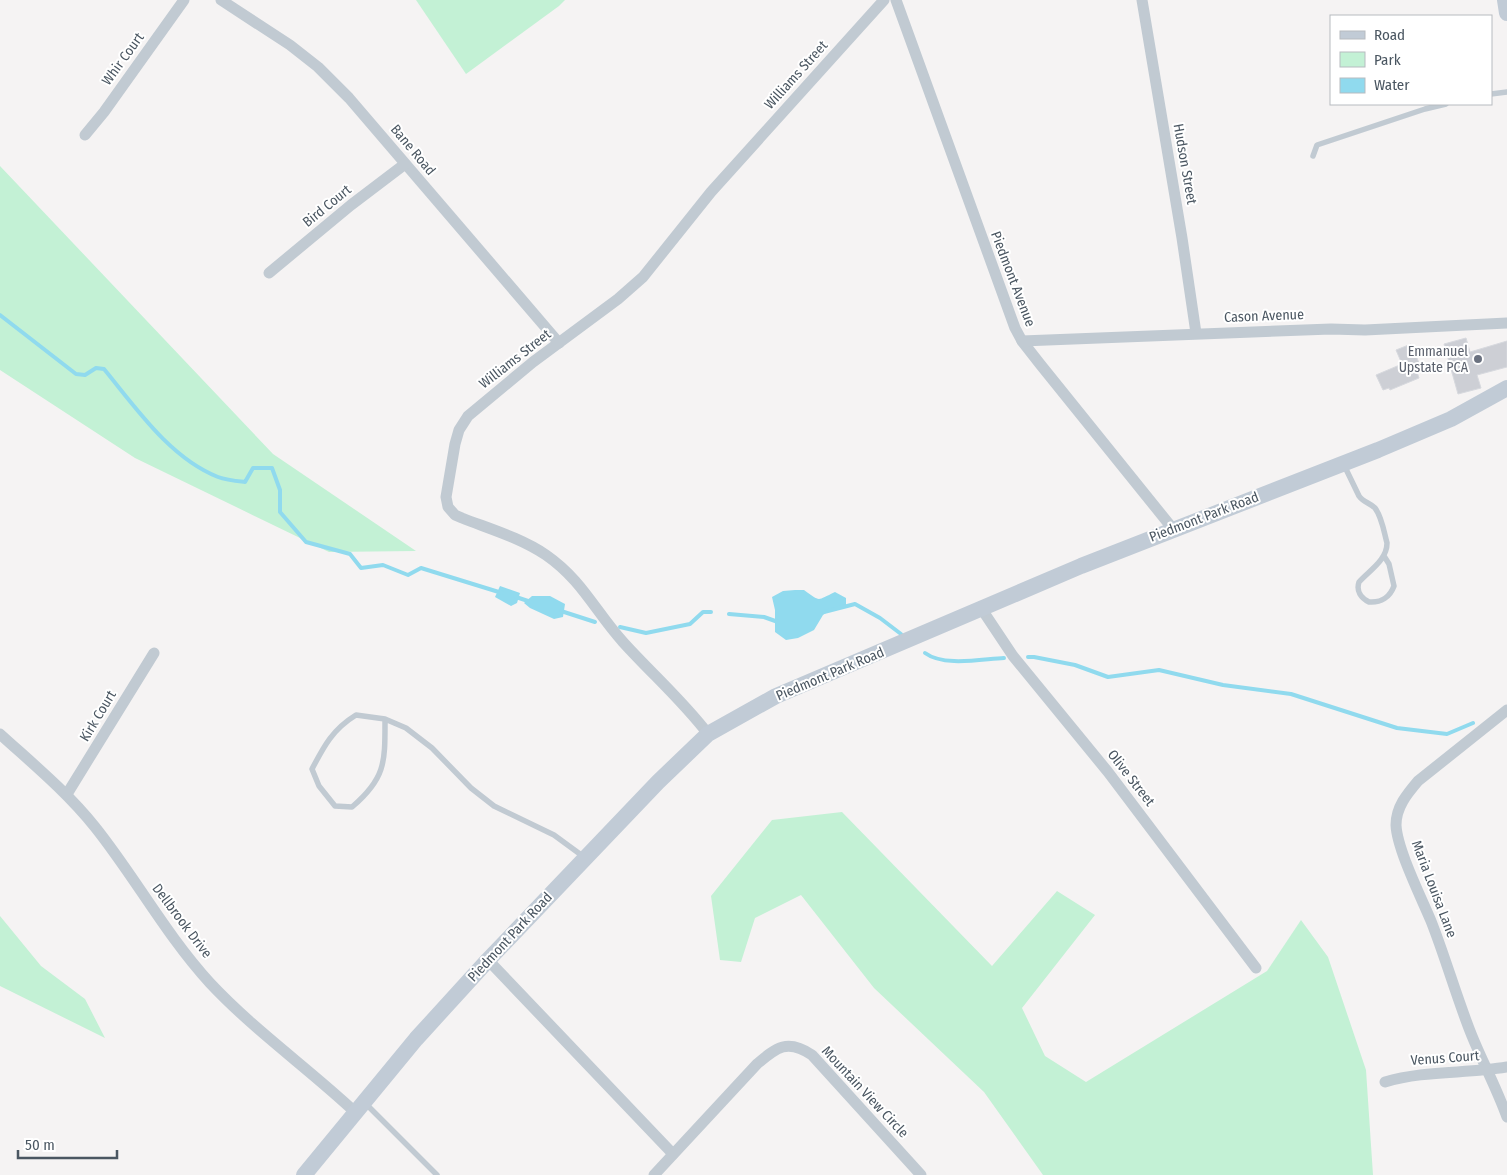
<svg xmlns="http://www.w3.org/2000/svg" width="1507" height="1175" font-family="'Fira Sans Condensed',sans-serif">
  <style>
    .green { fill: #c3f1d5 }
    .water { fill: #90daee }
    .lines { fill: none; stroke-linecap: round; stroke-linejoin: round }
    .stream { stroke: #90daee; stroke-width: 4 }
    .building { fill: #cdcfd5; stroke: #d7d9de }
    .lane { stroke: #c1cad2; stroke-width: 5.5 }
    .street { stroke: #c1cad2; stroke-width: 11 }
    .secondary { stroke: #c1cbd6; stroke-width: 16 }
    .worship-dot { fill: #6b7280; stroke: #fff; stroke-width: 2 }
    .labels { text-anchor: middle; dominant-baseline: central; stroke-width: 4; stroke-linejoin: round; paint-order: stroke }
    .street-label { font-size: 14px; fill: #4a5661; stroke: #fff }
    .worship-label { font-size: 14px; fill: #5b616d; stroke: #fff; text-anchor: end }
  </style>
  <rect width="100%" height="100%" fill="#f5f3f3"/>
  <g class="green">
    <path d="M416,0H565L559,6L466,74Z"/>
    <path d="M0,166L273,454L416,551L329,552L135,458L0,370Z"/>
    <path d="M842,812L992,966L1057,891L1095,915L1022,1008L1045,1056L1086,1082L1267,971L1301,920L1328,957L1366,1070L1373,1175H1043L984,1092L874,988L801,895L755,918L741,962L720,960L711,896L772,820Z"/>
    <path d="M0,916L41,966L85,999L105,1038L0,986Z"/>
  </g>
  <g class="water">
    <path d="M500,586L520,593L517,603L511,606L495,597Z"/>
    <path d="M795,590H804C821,602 816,601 835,592L846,598V605L830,610L823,615L814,630L798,638L786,640L775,632V610L772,597L783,591Z"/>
    <path d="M532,596H550L565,604L563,617L554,619L530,608L524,603Z"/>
  </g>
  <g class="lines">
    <g class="stream">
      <path d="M0,315L76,374L85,375L96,368L104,369C136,408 170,458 218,477C226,480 236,481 245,482L253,468H272L280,490V512L306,542L350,554L361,568L383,565L408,575L421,568L502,593"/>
      <path d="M516,597L531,602"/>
      <path d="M561,611L595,622"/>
      <path d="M824,612L855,604L880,618L901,634"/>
      <path d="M729,614L764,617L778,622"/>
      <path d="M620,627L646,633L690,624L703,612H711"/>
      <path d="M925,653C944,667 982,659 1004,658"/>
      <path d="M1028,657H1034L1075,665L1108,677L1159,670L1223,685L1291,694L1397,728L1447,734L1473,723"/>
    </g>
  </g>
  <g class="building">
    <path d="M1466,338L1470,352L1507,341V367L1477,375L1481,388L1458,394L1444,344Z"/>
    <path d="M1411,344L1422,370L1417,372L1419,378L1390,390L1389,388L1383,390L1376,375L1402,364L1396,350Z"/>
  </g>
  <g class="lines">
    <g class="lane">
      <path d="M1491,94L1507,92"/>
      <path d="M1313,156L1317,145L1425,109L1446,104"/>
      <path d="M1344,465L1359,496C1363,502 1370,503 1375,508C1382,517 1384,532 1387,543C1387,560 1370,570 1359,582C1356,591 1361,598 1369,602C1381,603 1390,597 1394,586L1389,564L1384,556"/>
      <path d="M385,719C385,762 386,778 352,807L335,806L319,786L312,769C324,746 333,729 356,715L385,719L406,728L432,748L471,788L494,806L554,835L584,857"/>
      <path d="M365,1103L437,1175"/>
    </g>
    <g class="street">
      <path d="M221,0L290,45L318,67L349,98L559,343"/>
      <path d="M896,0L1015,328L1022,341L1040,364L1173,529"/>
      <path d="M1142,0L1182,238L1196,333"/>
      <path d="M85,135L104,112L184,0"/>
      <path d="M269,273L351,205L405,164"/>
      <path d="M1022,341L1331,329L1365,330L1507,323"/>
      <path d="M981,608L1013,656L1108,772L1256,968"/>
      <path d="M1507,710L1418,781C1407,794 1396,807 1396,825C1397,849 1421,897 1431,921C1446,959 1457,999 1472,1036C1483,1063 1497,1089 1507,1117"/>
      <path d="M0,734C33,764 67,792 95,827C135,877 166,935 210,983C254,1030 308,1068 355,1112"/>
      <path d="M708,734C683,701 651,673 623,642C595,611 582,580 546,555C521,538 490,529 462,518L455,515L448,507L446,497L455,444L459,430L468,416L533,362L618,299L643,277L711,192L884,0"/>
      <path d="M67,794L154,653"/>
      <path d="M488,960L673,1154"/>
      <path d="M1385,1082C1424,1070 1467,1074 1507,1067"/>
      <path d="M654,1175L757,1064C776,1048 787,1038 812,1055L921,1175"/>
    </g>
    <g class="secondary">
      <path d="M1505,0L1507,13"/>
      <path d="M304,1175L416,1039L488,960L658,782L708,734L776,696L1081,566L1378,450L1451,419L1507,388"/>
    </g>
  </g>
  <circle class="worship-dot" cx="1478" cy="359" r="5"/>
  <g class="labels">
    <g class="street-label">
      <text transform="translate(123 59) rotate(-54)">Whir Court</text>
      <text transform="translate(796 75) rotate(-48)">Williams Street</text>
      <text transform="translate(413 150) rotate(50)">Bane Road</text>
      <text transform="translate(1185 164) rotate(80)">Hudson Street</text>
      <text transform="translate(327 206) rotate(-39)">Bird Court</text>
      <text transform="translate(1013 279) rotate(69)">Piedmont Avenue</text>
      <text transform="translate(1264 316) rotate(-2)">Cason Avenue</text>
      <text transform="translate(515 359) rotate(-38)">Williams Street</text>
      <text transform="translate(1204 517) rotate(-21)">Piedmont Park Road</text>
      <text transform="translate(830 674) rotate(-23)">Piedmont Park Road</text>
      <text transform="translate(98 716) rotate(-59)">Kirk Court</text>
      <text transform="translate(1131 778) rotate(52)">Olive Street</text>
      <text transform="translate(1434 889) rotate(69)">Maria Louisa Lane</text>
      <text transform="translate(182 921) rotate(53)">Dellbrook Drive</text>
      <text transform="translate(510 937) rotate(-47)">Piedmont Park Road</text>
      <text transform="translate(1445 1058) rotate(-4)">Venus Court</text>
      <text transform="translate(865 1092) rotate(47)">Mountain View Circle</text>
    </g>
    <g class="worship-label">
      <text x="1468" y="351">Emmanuel<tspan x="1468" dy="16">Upstate PCA</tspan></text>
    </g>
  </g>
  <rect x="1330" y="15" width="162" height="90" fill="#ffffff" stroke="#b7bbc0"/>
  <rect x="1340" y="31" width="25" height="8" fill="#c1cbd6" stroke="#b7bbc0"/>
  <text x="1374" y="40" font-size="15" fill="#4a5661">Road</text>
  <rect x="1340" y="52" width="25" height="15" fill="#c3f1d5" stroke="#b7bbc0"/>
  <text x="1374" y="65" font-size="15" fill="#4a5661">Park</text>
  <rect x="1340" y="78" width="25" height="15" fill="#90daee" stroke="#b7bbc0"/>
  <text x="1374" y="90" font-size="15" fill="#4a5661">Water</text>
  <path d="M18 1150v8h99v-8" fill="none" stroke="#4a5661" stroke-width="2.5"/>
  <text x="25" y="1150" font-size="15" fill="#4a5661" stroke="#ffffff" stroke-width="4" paint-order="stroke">50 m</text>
</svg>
